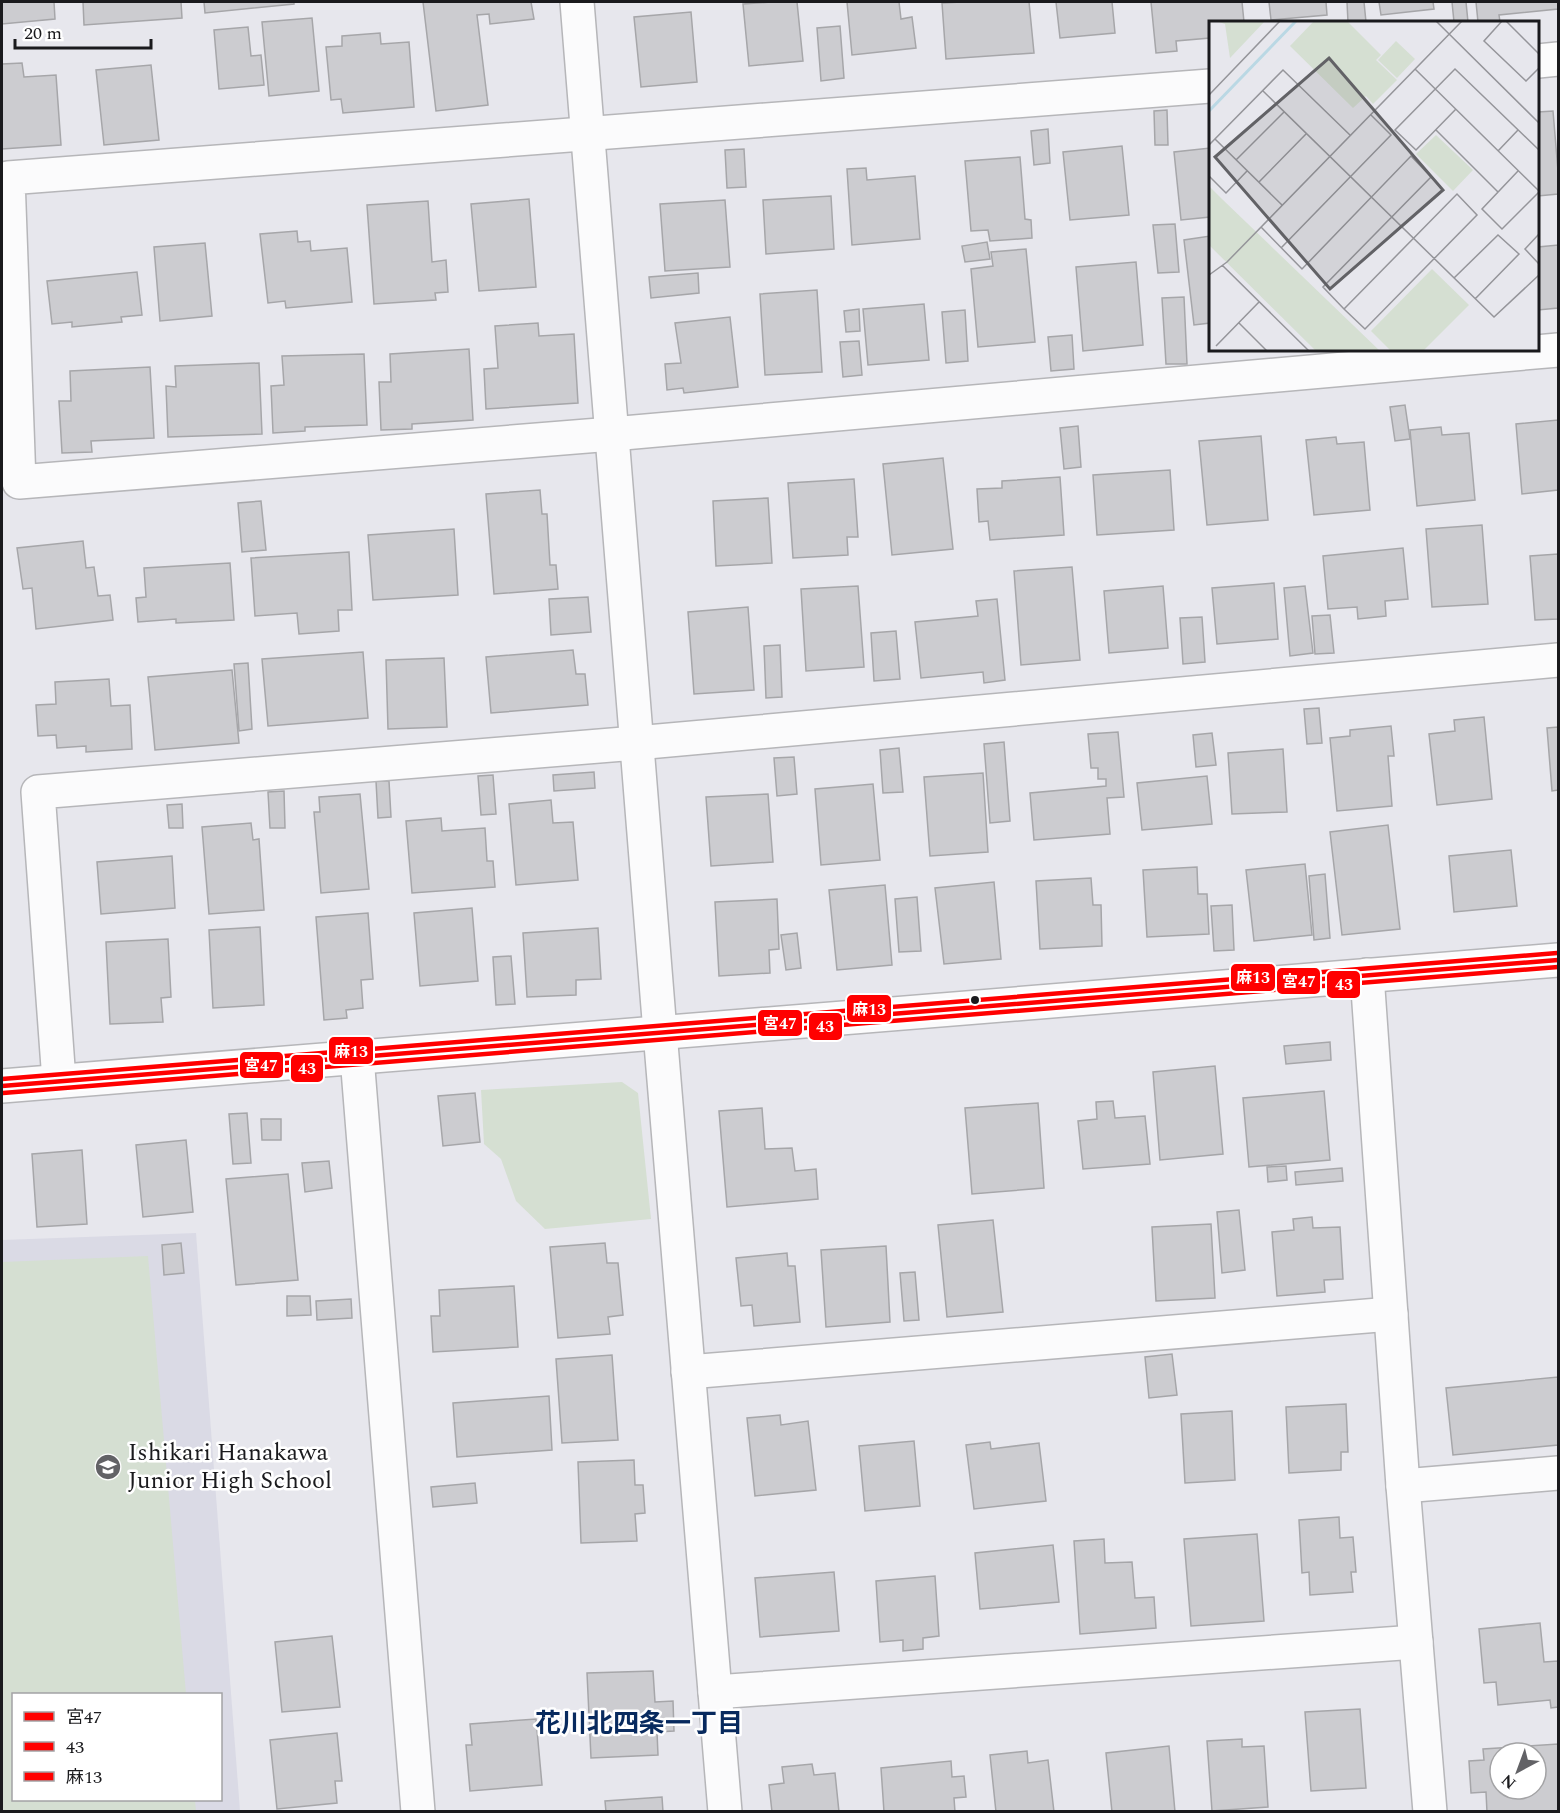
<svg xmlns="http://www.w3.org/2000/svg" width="1560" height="1813" font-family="Spectral,'Noto Sans JP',serif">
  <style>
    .built { fill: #dadae5; fill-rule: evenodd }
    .green { fill: #d5dfd2 }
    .building { fill: #ccccd0; stroke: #a6a6a9; stroke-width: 1.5; fill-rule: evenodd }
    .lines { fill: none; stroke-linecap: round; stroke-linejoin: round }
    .minor-casing { stroke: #b6b6b9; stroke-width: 36 }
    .minor { stroke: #fbfbfc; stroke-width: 33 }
    .bus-1-casing { stroke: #fff; stroke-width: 9 }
    .bus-2-casing { stroke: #fff; stroke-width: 9 }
    .bus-3-casing { stroke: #fff; stroke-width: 9 }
    .bus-1 { stroke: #f00; stroke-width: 4.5 }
    .bus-2 { stroke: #f00; stroke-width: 4.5 }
    .bus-3 { stroke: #f00; stroke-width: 4.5 }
    .bus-dot { fill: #1a1a1d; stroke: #fff; stroke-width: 2 }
    .labels { text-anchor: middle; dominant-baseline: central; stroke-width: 5; stroke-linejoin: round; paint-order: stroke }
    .poi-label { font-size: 24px; fill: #1a1a1d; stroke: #fff; text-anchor: start }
    .neighbourhood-label { font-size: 26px; font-weight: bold; fill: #082a5e; stroke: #fff }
    .inset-river { fill: none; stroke: #bad8e4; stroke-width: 3 }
    .inset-road { fill: none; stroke: #95959a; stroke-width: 1.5 }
    .view { fill: #626266; fill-opacity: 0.15; stroke: #626266; stroke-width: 3 }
    .inset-edge { fill: none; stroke: #1a1a1d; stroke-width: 3 }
    .line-badge { stroke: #fff; stroke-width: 2 }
    .badge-label { font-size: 16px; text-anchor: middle; font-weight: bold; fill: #fff }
  </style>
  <rect width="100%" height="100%" fill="#e7e7ed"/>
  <path class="built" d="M196,1233L240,1811H2V1240ZM14,1694H220V1800H14Z"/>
  <g class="green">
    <path d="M622,1082L638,1093L651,1219L545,1229L516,1201L501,1159L484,1144L481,1090Z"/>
    <path d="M148,1256L186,1694H14V1800H195L196,1811H2V1262Z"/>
  </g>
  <g class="building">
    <path d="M2,2H54L55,19L2,24Z"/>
    <path d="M83,2H181L182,18L84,25Z"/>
    <path d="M204,2H294V4L205,13Z"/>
    <path d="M423,2H531L534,19L490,24L489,14L477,15L488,105L436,111Z"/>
    <path d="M771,2H797L803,61L749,66L743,4Z"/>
    <path d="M847,2H899L901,19L912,17L916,48L852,55Z"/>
    <path d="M962,2H1029L1034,53L946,59L942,3Z"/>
    <path d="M1056,2H1112L1115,33L1060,38Z"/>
    <path d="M1151,2H1242L1244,22H1210V38L1176,41L1177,51L1156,53Z"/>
    <path d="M1269,2H1326L1327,15L1271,20Z"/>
    <path d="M1347,2H1364L1366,22H1348Z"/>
    <path d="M1379,2H1433L1434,9L1381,15Z"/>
    <path d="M1452,2H1466L1468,22H1454Z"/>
    <path d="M1476,2H1558V9L1499,15L1500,22H1478Z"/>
    <path d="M691,12L697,82L641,87L634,17Z"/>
    <path d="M312,18L319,91L269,96L262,22Z"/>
    <path d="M840,26L844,78L821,81L817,28Z"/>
    <path d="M248,27L251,56L261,55L264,85L219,89L214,30Z"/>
    <path d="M380,33L381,44L409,42L414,107L343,113L341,99L331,100L326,47L342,46V36Z"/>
    <path d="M22,63L24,77L56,75L61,145L2,149V64Z"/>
    <path d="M151,65L159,140L104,145L96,70Z"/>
    <path d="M1167,110L1168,145H1155L1154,111Z"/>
    <path d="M1553,111L1558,171V194L1538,196V112Z"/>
    <path d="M1048,129L1050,163L1034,165L1031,131Z"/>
    <path d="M1122,146L1129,215L1070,220L1063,152Z"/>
    <path d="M1210,148V217L1181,220L1174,152Z"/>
    <path d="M744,149L746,187L727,188L725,150Z"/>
    <path d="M1020,157L1025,219L1031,220L1032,238L990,241L988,230L971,231L965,161Z"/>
    <path d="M866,168L867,180L915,176L920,239L852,245L847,169Z"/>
    <path d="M831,196L834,249L766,254L763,200Z"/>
    <path d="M529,199L536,287L479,291L471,204Z"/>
    <path d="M725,200L730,267L665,271L660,204Z"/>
    <path d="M428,201L432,262L446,260L448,292L435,293L436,300L374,304L367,205Z"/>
    <path d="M1175,224L1179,272L1158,273L1153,225Z"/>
    <path d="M297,231L298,242L310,241L311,251L347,248L352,302L286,308L285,301L268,303L260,234Z"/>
    <path d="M1210,236V323L1194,325L1184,240Z"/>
    <path d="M987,242L990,259L965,262L962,246Z"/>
    <path d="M205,243L212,316L160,321L154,247Z"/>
    <path d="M1558,245V308L1538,310V247Z"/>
    <path d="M1026,249L1035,342L978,347L971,269L993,266L991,252Z"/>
    <path d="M1136,262L1143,345L1083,351L1076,267Z"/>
    <path d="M137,272L142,315L121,317L122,322L72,327V322L52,324L47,281Z"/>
    <path d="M698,273L699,293L651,298L649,277Z"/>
    <path d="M817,290L822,372L765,375L760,294Z"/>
    <path d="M1184,297L1187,364H1166L1162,298Z"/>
    <path d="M924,304L929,360L868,365L863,309Z"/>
    <path d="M859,309L860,331L846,332L844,311Z"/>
    <path d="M965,310L968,361L946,363L942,312Z"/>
    <path d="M730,317L738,387L684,393L683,388L667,390L665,364L681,363L675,323Z"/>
    <path d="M538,323L539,336L574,334L578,403L486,409L484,369L498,368L495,326Z"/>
    <path d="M1072,335L1074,369L1051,371L1048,337Z"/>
    <path d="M859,341L862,375L843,377L840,342Z"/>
    <path d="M469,349L473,420L412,424V429L381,430L379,382H391L390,354Z"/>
    <path d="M364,354L367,425L305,427V431L273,433L271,386L284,385L282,356Z"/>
    <path d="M259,363L262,434L168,437L166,386L176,387L175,366Z"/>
    <path d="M150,367L154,438L91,441L92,452L62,453L59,401H71L70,371Z"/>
    <path d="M1405,405L1410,439L1395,441L1390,407Z"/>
    <path d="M1558,420V490L1522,494L1516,424Z"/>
    <path d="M1078,426L1081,467L1064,469L1060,428Z"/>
    <path d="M1441,427L1442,435L1469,433L1475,500L1417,506L1410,430Z"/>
    <path d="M1261,436L1268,520L1207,525L1199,441Z"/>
    <path d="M1336,437L1337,444L1364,442L1370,510L1314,515L1306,440Z"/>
    <path d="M943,458L953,549L892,555L883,464Z"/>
    <path d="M1170,470L1174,530L1097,535L1093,475Z"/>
    <path d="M1060,477L1064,535L990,540L988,521L979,522L977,489L1002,488V481Z"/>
    <path d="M854,479L858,537H847L848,555L793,558L788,483Z"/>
    <path d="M540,490L542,514H547L550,565H556L558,589L494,594L486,494Z"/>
    <path d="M768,498L772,563L716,566L713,501Z"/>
    <path d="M261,501L266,550L242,552L238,503Z"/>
    <path d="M1482,525L1488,604L1432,607L1426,529Z"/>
    <path d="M454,529L458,595L373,600L368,535Z"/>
    <path d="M83,541L86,568L94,567L98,596L110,595L113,620L36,629L32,588L23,589L17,548Z"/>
    <path d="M1403,548L1408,599L1385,601L1386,616L1358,619L1357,607L1328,609L1323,556Z"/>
    <path d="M349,552L352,610H338L339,631L299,634L297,613L255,616L251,558Z"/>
    <path d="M1558,554V619L1535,620L1530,556Z"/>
    <path d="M230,563L234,620L176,623V619L138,622L136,598L146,597L144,568Z"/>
    <path d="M1072,567L1080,660L1021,665L1014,571Z"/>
    <path d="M1274,583L1278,639L1217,644L1212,588Z"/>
    <path d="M858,586L864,667L806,671L801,589Z"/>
    <path d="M1163,586L1168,648L1109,653L1104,591Z"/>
    <path d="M1305,586L1313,653L1290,656L1284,588Z"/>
    <path d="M588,597L591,632L551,635L549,599Z"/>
    <path d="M997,599L1005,680L984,683L983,672L921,678L915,622L978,616L976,601Z"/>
    <path d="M748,607L754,690L694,694L688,612Z"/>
    <path d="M1330,615L1334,653L1315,654L1312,616Z"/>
    <path d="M1202,617L1205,662L1183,664L1180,618Z"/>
    <path d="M896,631L900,679L874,681L871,633Z"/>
    <path d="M780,645L782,697L766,698L764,646Z"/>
    <path d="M573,650L576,674H585L588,705L491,713L486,657Z"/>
    <path d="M363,652L368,718L268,726L262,659Z"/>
    <path d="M444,658L447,727L388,729L386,660Z"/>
    <path d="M248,663L252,729L239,731L234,664Z"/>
    <path d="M232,670L239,743L155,750L148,677Z"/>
    <path d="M109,679L111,706L130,705L132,749L86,752V746L57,748L56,735L38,736L36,705L56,704L55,682Z"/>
    <path d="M1319,708L1322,743L1307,744L1304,709Z"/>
    <path d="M1484,717L1492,799L1437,805L1429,734L1455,731L1454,720Z"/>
    <path d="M1391,726L1394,756H1388L1392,806L1337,811L1330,738L1350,736V730Z"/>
    <path d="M1558,727V790L1552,791L1547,728Z"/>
    <path d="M1118,732L1124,797L1107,798L1110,834L1034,840L1030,793L1106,786V779H1098V768H1091L1088,734Z"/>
    <path d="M1212,733L1216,765L1196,767L1193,735Z"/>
    <path d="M1004,742L1010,821L990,823L984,744Z"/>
    <path d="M899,748L903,792L883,793L880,750Z"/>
    <path d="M1283,749L1287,812L1232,814L1228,753Z"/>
    <path d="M794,757L797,794L777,796L774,758Z"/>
    <path d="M594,772L595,788L554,791L553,775Z"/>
    <path d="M983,773L988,852L930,856L924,777Z"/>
    <path d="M493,775L496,814L481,815L478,776Z"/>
    <path d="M1207,776L1212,824L1142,830L1137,783Z"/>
    <path d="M376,781H389L391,817L378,818Z"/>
    <path d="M873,784L880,860L821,865L815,789Z"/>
    <path d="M284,791L285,828H270L268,792Z"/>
    <path d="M360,794L369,889L321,893L314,812H320L319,797Z"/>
    <path d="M768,794L773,862L711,866L706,797Z"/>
    <path d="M551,800L553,823L573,822L578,880L516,885L509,804Z"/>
    <path d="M182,804L183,828H169L167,805Z"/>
    <path d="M441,818L442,831L485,828L487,861H493L495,887L412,893L406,821Z"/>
    <path d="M251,823L253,840L259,839L264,910L209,914L202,827Z"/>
    <path d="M1388,825L1400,929L1342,935L1330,832Z"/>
    <path d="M1511,850L1517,906L1454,912L1449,856Z"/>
    <path d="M172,856L175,908L101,914L97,862Z"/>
    <path d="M1305,864L1312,935L1254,941L1246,870Z"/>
    <path d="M1197,867L1198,894H1207L1209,934L1147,937L1143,870Z"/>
    <path d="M1325,874L1330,938L1314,940L1309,876Z"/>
    <path d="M1091,878L1093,905H1101L1102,946L1040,949L1036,881Z"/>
    <path d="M994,882L1001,959L944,964L935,888Z"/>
    <path d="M885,885L892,965L837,970L829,890Z"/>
    <path d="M917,897L921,951L899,952L895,899Z"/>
    <path d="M777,899L779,949L769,950L770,973L719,976L715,902Z"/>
    <path d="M1232,905L1234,950L1214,951L1211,906Z"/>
    <path d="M472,908L478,981L420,986L414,913Z"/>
    <path d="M368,913L373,979L361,980L363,1008L346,1010L347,1018L324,1020L316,917Z"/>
    <path d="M260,927L264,1005L213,1008L209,930Z"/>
    <path d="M598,928L601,979L576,980V995L527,997L523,933Z"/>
    <path d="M797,933L801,968L786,970L781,935Z"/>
    <path d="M168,939L171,997L161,998L163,1022L110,1024L106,942Z"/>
    <path d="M511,956L515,1004L496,1005L493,957Z"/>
    <path d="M1330,1042L1331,1060L1286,1064L1284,1046Z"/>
    <path d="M1215,1066L1223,1154L1160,1160L1153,1072Z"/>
    <path d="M1324,1091L1330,1160L1249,1167L1243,1098Z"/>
    <path d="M475,1093L480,1142L443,1146L438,1096Z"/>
    <path d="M1113,1101L1115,1118L1145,1116L1150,1164L1083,1169L1078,1121L1097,1119L1096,1102Z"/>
    <path d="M1038,1103L1044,1188L972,1194L965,1108Z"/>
    <path d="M762,1108L765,1149L792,1148L795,1171L816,1169L818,1199L727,1207L719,1111Z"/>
    <path d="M247,1113L251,1163L233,1164L229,1114Z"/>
    <path d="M261,1119H281V1140H262Z"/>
    <path d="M186,1140L193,1212L143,1217L136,1145Z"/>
    <path d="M82,1150L87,1224L37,1227L32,1154Z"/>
    <path d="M329,1161L332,1188L305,1192L302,1163Z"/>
    <path d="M1286,1166L1287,1180L1268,1182L1267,1167Z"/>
    <path d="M1342,1168L1343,1181L1296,1185L1295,1172Z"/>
    <path d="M288,1174L298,1280L236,1285L226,1179Z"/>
    <path d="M1239,1210L1245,1270L1222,1273L1217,1212Z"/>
    <path d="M1312,1217L1313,1228L1340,1227L1343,1279L1324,1280L1325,1292L1277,1296L1272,1232L1294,1230L1293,1219Z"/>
    <path d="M993,1220L1003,1312L947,1317L938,1225Z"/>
    <path d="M1211,1224L1215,1298L1156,1301L1152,1227Z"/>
    <path d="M181,1243L184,1273L164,1275L162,1245Z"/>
    <path d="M605,1243L607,1263H618L623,1315L608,1317L610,1334L558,1338L550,1247Z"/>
    <path d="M886,1246L890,1322L826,1327L821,1250Z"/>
    <path d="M787,1253L788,1266H795L800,1322L754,1326L752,1305L741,1306L736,1258Z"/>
    <path d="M915,1272L919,1320L904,1321L900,1273Z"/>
    <path d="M514,1286L518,1347L433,1352L431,1316H440L439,1290Z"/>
    <path d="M287,1296H310L311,1315L287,1316Z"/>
    <path d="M351,1299L352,1318L317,1320L316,1301Z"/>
    <path d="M1172,1354L1177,1395L1149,1398L1145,1357Z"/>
    <path d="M612,1355L618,1440L562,1443L556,1359Z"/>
    <path d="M1558,1377V1445L1453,1455L1446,1388Z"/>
    <path d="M549,1396L552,1450L457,1457L453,1403Z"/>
    <path d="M1346,1404L1348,1452H1341V1470L1289,1473L1286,1407Z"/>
    <path d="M1232,1411L1235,1480L1185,1483L1181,1414Z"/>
    <path d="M780,1415L781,1425L808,1421L816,1490L755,1496L747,1418Z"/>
    <path d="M914,1441L920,1506L865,1511L859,1446Z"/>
    <path d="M990,1442L991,1449L1039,1443L1046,1501L974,1509L966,1445Z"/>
    <path d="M634,1460L635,1485H643L645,1513L635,1514L637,1541L581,1543L578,1462Z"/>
    <path d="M475,1483L477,1503L433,1507L431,1487Z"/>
    <path d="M1339,1517L1340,1538L1353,1537L1356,1572H1351L1353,1592L1310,1595L1309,1572L1302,1573L1299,1520Z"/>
    <path d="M1257,1534L1264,1621L1191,1626L1184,1539Z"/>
    <path d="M1104,1539L1105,1563L1132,1562L1135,1598L1154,1597L1156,1628L1080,1634L1074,1541Z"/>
    <path d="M1053,1545L1059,1602L980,1609L975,1553Z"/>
    <path d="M834,1572L839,1631L760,1637L755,1578Z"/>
    <path d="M935,1576L939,1636L923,1638V1649L903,1651V1640L880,1642L876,1581Z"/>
    <path d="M1540,1623L1544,1662L1558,1661V1707L1551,1708L1550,1700L1498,1705L1496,1682L1484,1683L1479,1629Z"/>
    <path d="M332,1636L340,1707L282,1712L275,1642Z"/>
    <path d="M653,1671L655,1702L673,1701L674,1731L657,1732L658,1755L591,1758L587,1673Z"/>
    <path d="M1360,1709L1366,1788L1311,1791L1305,1712Z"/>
    <path d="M536,1719L542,1785L470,1791L466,1745H472L470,1724Z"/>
    <path d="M337,1733L342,1781H335L337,1803L277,1809L270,1740Z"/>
    <path d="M1242,1739V1747L1264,1746L1268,1807L1212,1811L1207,1741Z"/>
    <path d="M1558,1744V1811L1487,1812L1486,1792L1471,1793L1469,1761L1484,1760L1483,1749ZM1500,1753H1536V1789H1500Z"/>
    <path d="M1169,1746L1175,1812H1112L1106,1753Z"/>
    <path d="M1027,1751L1028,1763L1048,1760L1054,1812H996L990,1755Z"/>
    <path d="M951,1761L952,1777L964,1776L966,1797L954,1798L955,1812H884L881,1768Z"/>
    <path d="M812,1764L814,1775L835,1773L839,1812H772L769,1785L784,1783L782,1767Z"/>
    <path d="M662,1797L663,1812H606L605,1801Z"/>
  </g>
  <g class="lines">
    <g class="minor-casing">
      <g id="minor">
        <path d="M577,2L660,1032L725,1812"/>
        <path d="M1538,61L1558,59"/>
        <path d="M1210,86L8,178L19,482L612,434L1558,350"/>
        <path d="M1367,975L1403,1486L1430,1812"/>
        <path d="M357,1057L418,1812"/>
        <path d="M59,1081L38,792L636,743L1558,660"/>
        <path d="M2,1086L1558,960"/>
        <path d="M688,1372L1391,1314"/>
        <path d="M1403,1486L1558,1473"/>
        <path d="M715,1692L1416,1642"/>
      </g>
    </g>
    <use href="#minor" class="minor"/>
    <g class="bus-1-casing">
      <path id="bus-1" d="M2,1086L1558,960"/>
    </g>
    <g class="bus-2-casing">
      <path id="bus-2" d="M3,1093L1558,967"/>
    </g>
    <g class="bus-3-casing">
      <path id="bus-3" d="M2,1079L1557,953"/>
    </g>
    <use href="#bus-1" class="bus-1"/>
    <use href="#bus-2" class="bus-2"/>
    <use href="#bus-3" class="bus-3"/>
  </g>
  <defs>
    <g id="school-disc" transform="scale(1.35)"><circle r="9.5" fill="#626266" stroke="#fff"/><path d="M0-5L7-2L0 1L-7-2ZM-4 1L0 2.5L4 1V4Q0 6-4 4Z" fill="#fff"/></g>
  </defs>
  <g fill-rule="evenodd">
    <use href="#school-disc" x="108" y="1467"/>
  </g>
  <circle class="bus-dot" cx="975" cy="1000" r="5"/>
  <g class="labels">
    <g class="poi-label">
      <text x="128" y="1453">Ishikari Hanakawa<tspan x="128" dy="28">Junior High School</tspan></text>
    </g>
    <g class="neighbourhood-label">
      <text x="639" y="1724">花川北四条一丁目</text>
    </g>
  </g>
  <g transform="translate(1209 21)">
    <rect width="330" height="330" fill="#e7e7ed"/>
    <path d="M7,0H56L21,37L16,3ZM105,0H138L172,34L167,39L188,59L164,83L157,75L144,87L81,25ZM187,20L206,38L188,57L169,39ZM227,114L264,149L244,170L207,133ZM0,165L13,178L171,330H107L0,224ZM223,248L260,284L214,330H182L162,310Z" fill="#d5dfd2"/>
    <path class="inset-river" d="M0,90L87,0"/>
    <path class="inset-road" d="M227,0L330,102M293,0L275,20L317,60L330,47M297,0L330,33M206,48L330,170M54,70L285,296L330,254M0,74L71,0M247,88L207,129L186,109L246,48L330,129M227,109L289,171M6,118L73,184M0,124L74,49L142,115M289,130L309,109M27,139L75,91M309,150L273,188L293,208L330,171M0,155L17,172L38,150M50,161L97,113M52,206L93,248L202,135L222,156L114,266L135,288L156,308L268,194L248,173L135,288M330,213L316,228L330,243M72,227L182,114L162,94M13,244L100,330M0,254L18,241L253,0M245,257L289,214L310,233L266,278M30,302L58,330M7,325L50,281"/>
    <path class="view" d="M120,37L234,169L121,268L6,136Z"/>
    <rect width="330" height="330" class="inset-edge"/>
  </g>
  <g class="line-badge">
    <rect x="1230" y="963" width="46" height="29" rx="6" fill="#f00"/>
    <rect x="1276" y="967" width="45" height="28" rx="6" fill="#f00"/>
    <rect x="1326" y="970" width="35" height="29" rx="6" fill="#f00"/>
    <rect x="846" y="994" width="46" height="29" rx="6" fill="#f00"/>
    <rect x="757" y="1009" width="46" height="28" rx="6" fill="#f00"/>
    <rect x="808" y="1012" width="35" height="29" rx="6" fill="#f00"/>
    <rect x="328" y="1036" width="46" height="29" rx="6" fill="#f00"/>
    <rect x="239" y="1051" width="45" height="28" rx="6" fill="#f00"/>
    <rect x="290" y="1054" width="34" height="29" rx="6" fill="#f00"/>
  </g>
  <g class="badge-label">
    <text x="1253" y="983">麻13</text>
    <text x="1299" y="987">宮47</text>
    <text x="1344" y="990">43</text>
    <text x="869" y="1015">麻13</text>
    <text x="780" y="1029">宮47</text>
    <text x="825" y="1032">43</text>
    <text x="351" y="1057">麻13</text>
    <text x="261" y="1071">宮47</text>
    <text x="307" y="1074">43</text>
  </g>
  <rect width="1560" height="1813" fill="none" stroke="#1a1a1d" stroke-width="6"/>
  <rect x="12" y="1693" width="210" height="108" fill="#ffffff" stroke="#a3a3a5" stroke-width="1.5"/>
  <rect x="24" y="1712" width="30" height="9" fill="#ff0000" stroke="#a3a3a5" stroke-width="1.5"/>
  <text x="66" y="1723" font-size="18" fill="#1a1a1d">宮47</text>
  <rect x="24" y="1742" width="30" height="9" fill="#ff0000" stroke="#a3a3a5" stroke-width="1.5"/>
  <text x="66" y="1753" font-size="18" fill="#1a1a1d">43</text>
  <rect x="24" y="1772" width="30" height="9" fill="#ff0000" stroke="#a3a3a5" stroke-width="1.5"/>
  <text x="66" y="1783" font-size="18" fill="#1a1a1d">麻13</text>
  <g transform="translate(1518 1771) rotate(221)"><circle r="28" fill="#ffffff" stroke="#a3a3a5" stroke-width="1.5"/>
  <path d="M0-4.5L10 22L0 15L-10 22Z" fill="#626266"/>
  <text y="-9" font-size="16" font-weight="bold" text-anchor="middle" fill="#1a1a1d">N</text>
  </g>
  <path d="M15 39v9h136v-9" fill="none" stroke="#1a1a1d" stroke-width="3"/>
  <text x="24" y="39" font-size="18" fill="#1a1a1d" stroke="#ffffff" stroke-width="4.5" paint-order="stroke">20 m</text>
</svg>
